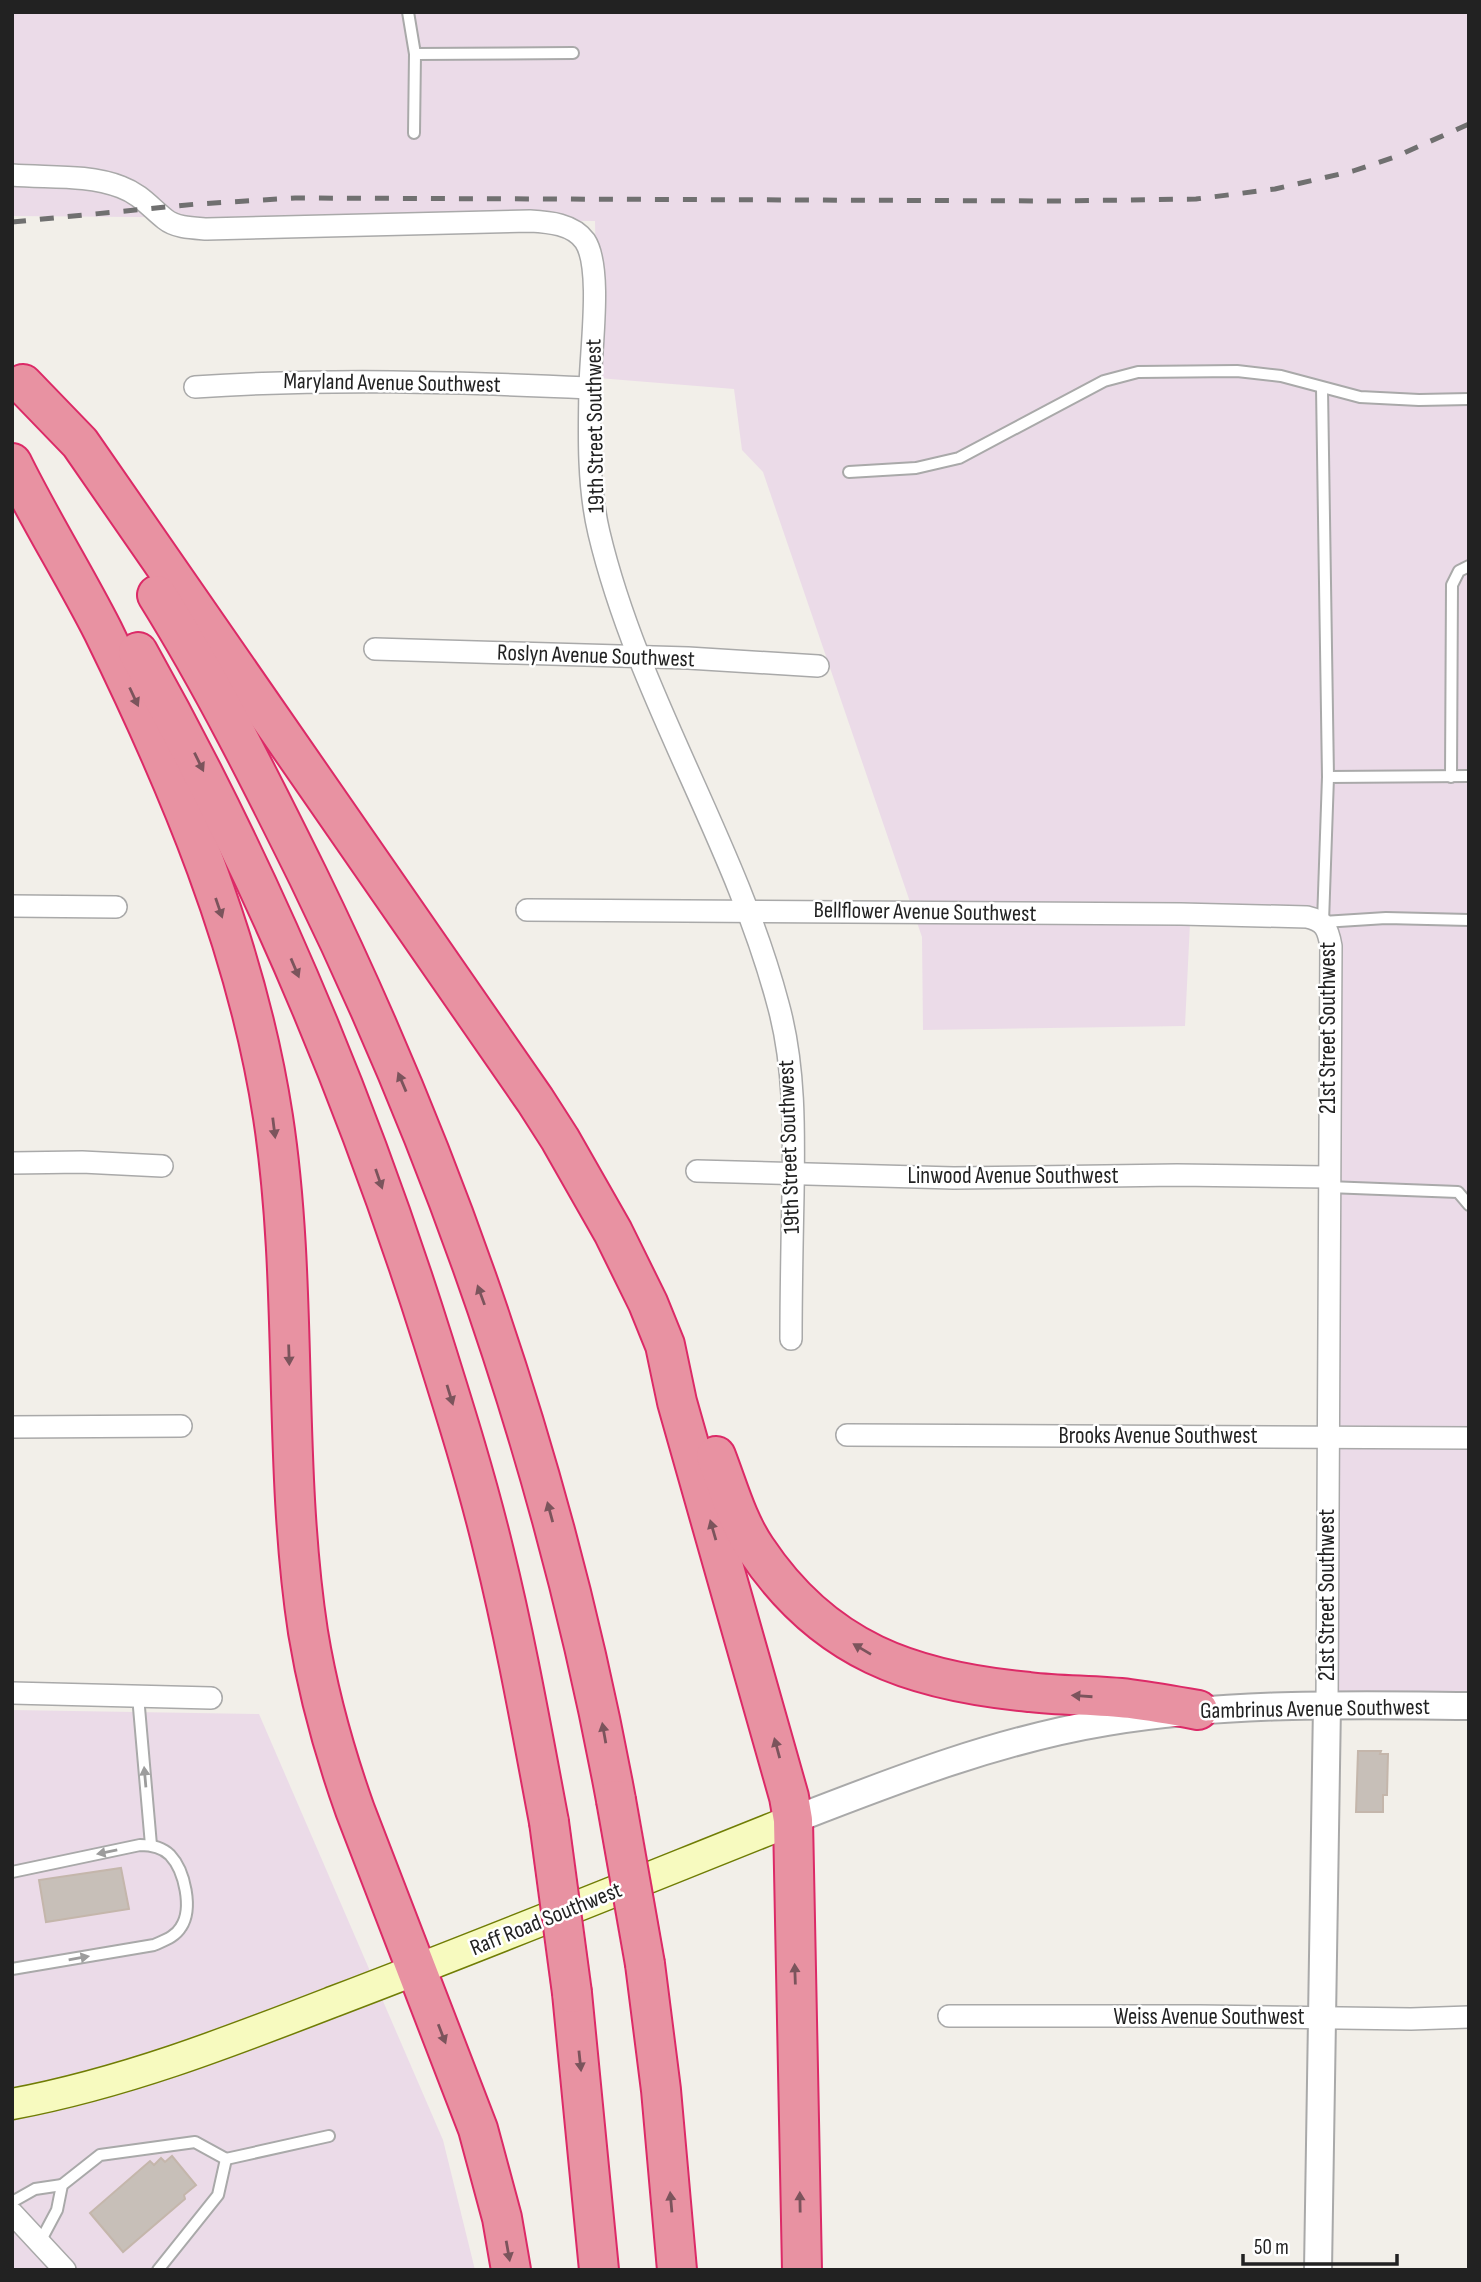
<svg xmlns="http://www.w3.org/2000/svg" width="1481" height="2282" font-family="'Sofia Sans Condensed',sans-serif">
  <style>
    .industrial { fill: #ebdbe8 }
    .building { fill: #c7bfb8; stroke: #c4b6ab; stroke-width: 2 }
    .lines { fill: none; stroke-linecap: round; stroke-linejoin: round }
    .service-casing { stroke: #a9a9a9; stroke-width: 14 }
    .minor-casing { stroke: #a9a9a9; stroke-width: 24 }
    .tertiary-casing { stroke: #a9a9a9; stroke-width: 30 }
    .secondary-casing { stroke: #707d05; stroke-width: 33 }
    .motorway-casing { stroke: #dc2a67; stroke-width: 42 }
    .service { stroke: #fff; stroke-width: 10 }
    .minor { stroke: #fff; stroke-width: 21 }
    .tertiary { stroke: #fff; stroke-width: 26 }
    .secondary { stroke: #f7fabf; stroke-width: 30 }
    .motorway { stroke: #e892a2; stroke-width: 38 }
    .rail { stroke: #707070; stroke-width: 5; stroke-dasharray: 14 14; stroke-linecap: butt }
    .motorway-bridge-casing { stroke: #dc2a67; stroke-width: 42; stroke-linecap: butt }
    .motorway-bridge { stroke: #e892a2; stroke-width: 38 }
    .oneway { fill: #7b545c }
    .oneway2 { fill: #9c9c9c }
    .labels { text-anchor: middle; dominant-baseline: central; stroke-width: 5; stroke-linejoin: round; paint-order: stroke }
    .street-label { font-size: 23px; fill: #222; stroke: #fff }
  </style>
  <rect width="100%" height="100%" fill="#f2efe9"/>
  <g class="industrial">
    <path d="M12,12H1469V1694L1333,1693L1337,925L1190,923L1185,1026L923,1030L922,937L763,472L742,450L734,389L598,378L595,221L12,216Z"/>
    <path d="M12,1710L259,1714L443,2140L475,2270H12Z"/>
  </g>
  <g class="building">
    <path d="M1358,1751H1381L1380,1754H1388L1387,1795H1383V1812H1356Z"/>
    <path d="M121,1868L129,1909L46,1922L39,1880Z"/>
    <path d="M172,2156L196,2185L184,2195L185,2199L123,2252L90,2213L150,2161L154,2165L161,2158L165,2162Z"/>
  </g>
  <g class="lines">
    <g class="service-casing">
      <g id="service">
        <path d="M408,12L415,54L414,133"/>
        <path d="M415,54L573,53"/>
        <path d="M1322,388L1328,777"/>
        <path d="M849,472L916,468L959,458L1104,381L1138,372L1237,371L1281,376L1360,397L1419,400L1469,399"/>
        <path d="M1469,776L1328,777L1323,922L1386,918L1469,920"/>
        <path d="M1451,777L1452,585L1459,571L1469,566"/>
        <path d="M1328,1187L1458,1192L1469,1205"/>
        <path d="M138,1696L151,1845"/>
        <path d="M12,1872L140,1845C150,1845 162,1847 170,1855C185,1871 193,1909 181,1927C175,1937 165,1940 154,1945L12,1969"/>
        <path d="M226,2159L329,2136"/>
        <path d="M12,2202L35,2189L62,2185"/>
        <path d="M40,2242L57,2210L62,2185L100,2155L195,2142L226,2159L218,2195L158,2270"/>
      </g>
    </g>
    <g class="minor-casing">
      <g id="minor">
        <path d="M12,175C48,178 87,174 121,187C140,194 150,207 165,219C176,228 193,228 207,229L530,221C549,222 573,224 585,241C603,268 590,355 590,389C589,436 588,487 599,533C638,697 735,841 778,1004C795,1065 794,1131 793,1195C792,1243 791,1291 791,1339"/>
        <path d="M195,387C327,378 458,382 590,388"/>
        <path d="M375,649L688,658L818,666"/>
        <path d="M12,906L116,907"/>
        <path d="M527,910L1181,914L1307,917C1325,921 1328,929 1331,946L1327,1705"/>
        <path d="M12,1163L82,1162L162,1166"/>
        <path d="M697,1171L954,1178L1177,1175L1328,1177"/>
        <path d="M12,1427L181,1426"/>
        <path d="M847,1435L1469,1438"/>
        <path d="M12,1693L211,1698"/>
        <path d="M949,2016H1200L1411,2019L1469,2017"/>
        <path d="M12,2213L65,2270"/>
      </g>
    </g>
    <g class="tertiary-casing">
      <g id="tertiary">
        <path d="M793,1820C896,1780 998,1740 1107,1722C1228,1702 1347,1705 1469,1706"/>
        <path d="M1318,2270L1327,1705"/>
      </g>
    </g>
    <g class="secondary-casing">
      <path id="secondary" d="M12,2104C124,2083 229,2042 335,2001C488,1943 640,1881 793,1820"/>
    </g>
    <g class="motorway-casing">
      <g id="motorway">
        <path d="M23,384L80,443L535,1100L560,1139L613,1232L648,1303L665,1345L677,1402L789,1797L793,1820L802,2270"/>
        <path d="M12,463C40,520 74,574 103,631C178,784 247,947 273,1117C299,1287 282,1462 308,1632C318,1693 334,1751 355,1810L478,2129L502,2218L511,2270"/>
        <path d="M157,595C213,685 261,781 308,876C451,1169 557,1480 616,1800"/>
        <path d="M138,652C261,871 358,1102 433,1341C455,1411 477,1481 494,1552C516,1641 532,1732 549,1822"/>
        <path d="M716,1456C728,1487 737,1521 756,1549C824,1651 912,1681 1029,1692C1062,1696 1096,1695 1130,1699C1153,1702 1176,1706 1198,1710"/>
        <path d="M645,1964L661,2090L677,2270"/>
        <path d="M572,1993L599,2270"/>
      </g>
    </g>
    <use href="#service" class="service"/>
    <use href="#minor" class="minor"/>
    <use href="#tertiary" class="tertiary"/>
    <use href="#secondary" class="secondary"/>
    <use href="#motorway" class="motorway"/>
    <path class="rail" d="M12,222L197,204L295,198L1058,201L1196,199L1275,189L1353,171L1395,157L1469,124"/>
    <g class="motorway-bridge-casing">
      <g id="motorway-bridge">
        <path d="M616,1800L645,1964"/>
        <path d="M549,1822L572,1993"/>
      </g>
    </g>
    <use href="#motorway-bridge" class="motorway-bridge"/>
  </g>
  <defs><path id="oneway-solid" d="M-6-.8H1V-3.2L6.5 0L1 3.2V.8H-6Z" transform="scale(1.75)"/></defs>
  <g class="oneway">
    <use href="#oneway-solid" transform="translate(134 697) rotate(65)"/>
    <use href="#oneway-solid" transform="translate(199 762) rotate(64)"/>
    <use href="#oneway-solid" transform="translate(219 908) rotate(71)"/>
    <use href="#oneway-solid" transform="translate(295 968) rotate(67)"/>
    <use href="#oneway-solid" transform="translate(402 1082) rotate(-113)"/>
    <use href="#oneway-solid" transform="translate(274 1128) rotate(83)"/>
    <use href="#oneway-solid" transform="translate(379 1179) rotate(71)"/>
    <use href="#oneway-solid" transform="translate(481 1295) rotate(-110)"/>
    <use href="#oneway-solid" transform="translate(289 1355) rotate(88)"/>
    <use href="#oneway-solid" transform="translate(450 1395) rotate(73)"/>
    <use href="#oneway-solid" transform="translate(550 1512) rotate(-105)"/>
    <use href="#oneway-solid" transform="translate(713 1530) rotate(-106)"/>
    <use href="#oneway-solid" transform="translate(862 1649) rotate(-149)"/>
    <use href="#oneway-solid" transform="translate(1082 1696) rotate(-176)"/>
    <use href="#oneway-solid" transform="translate(604 1733) rotate(-100)"/>
    <use href="#oneway-solid" transform="translate(777 1748) rotate(-105)"/>
    <use href="#oneway-solid" transform="translate(795 1974) rotate(-92)"/>
    <use href="#oneway-solid" transform="translate(442 2034) rotate(69)"/>
    <use href="#oneway-solid" transform="translate(580 2061) rotate(84)"/>
    <use href="#oneway-solid" transform="translate(671 2202) rotate(-95)"/>
    <use href="#oneway-solid" transform="translate(800 2202) rotate(-91)"/>
    <use href="#oneway-solid" transform="translate(508 2251) rotate(80)"/>
  </g>
  <g class="oneway2">
    <use href="#oneway-solid" transform="translate(145 1777) rotate(-95)"/>
    <use href="#oneway-solid" transform="translate(107 1852) rotate(168)"/>
    <use href="#oneway-solid" transform="translate(79 1958) rotate(-10)"/>
  </g>
  <g class="labels">
    <g class="street-label">
      <text transform="translate(392 383) rotate(1)">Maryland Avenue Southwest</text>
      <text transform="translate(595 426) rotate(-91)">19th Street Southwest</text>
      <text transform="translate(596 656) rotate(2)">Roslyn Avenue Southwest</text>
      <text transform="translate(925 912) rotate(1)">Bellflower Avenue Southwest</text>
      <text transform="translate(1328 1028) rotate(-90)">21st Street Southwest</text>
      <text transform="translate(789 1147) rotate(-92)">19th Street Southwest</text>
      <text x="1013" y="1176">Linwood Avenue Southwest</text>
      <text x="1158" y="1436">Brooks Avenue Southwest</text>
      <text transform="translate(1327 1595) rotate(-90)">21st Street Southwest</text>
      <text transform="translate(1315 1709) rotate(-1)">Gambrinus Avenue Southwest</text>
      <text transform="translate(546 1919) rotate(-22)">Raff Road Southwest</text>
      <text x="1209" y="2017">Weiss Avenue Southwest</text>
    </g>
  </g>
  <rect width="1481" height="2282" fill="none" stroke="#222222" stroke-width="28"/>
  <path d="M1243 2254v10h154v-10" fill="none" stroke="#222222" stroke-width="3.5"/>
  <text x="1254" y="2254" font-size="21" fill="#222222" stroke="#ffffff" stroke-width="5" paint-order="stroke">50 m</text>
</svg>
